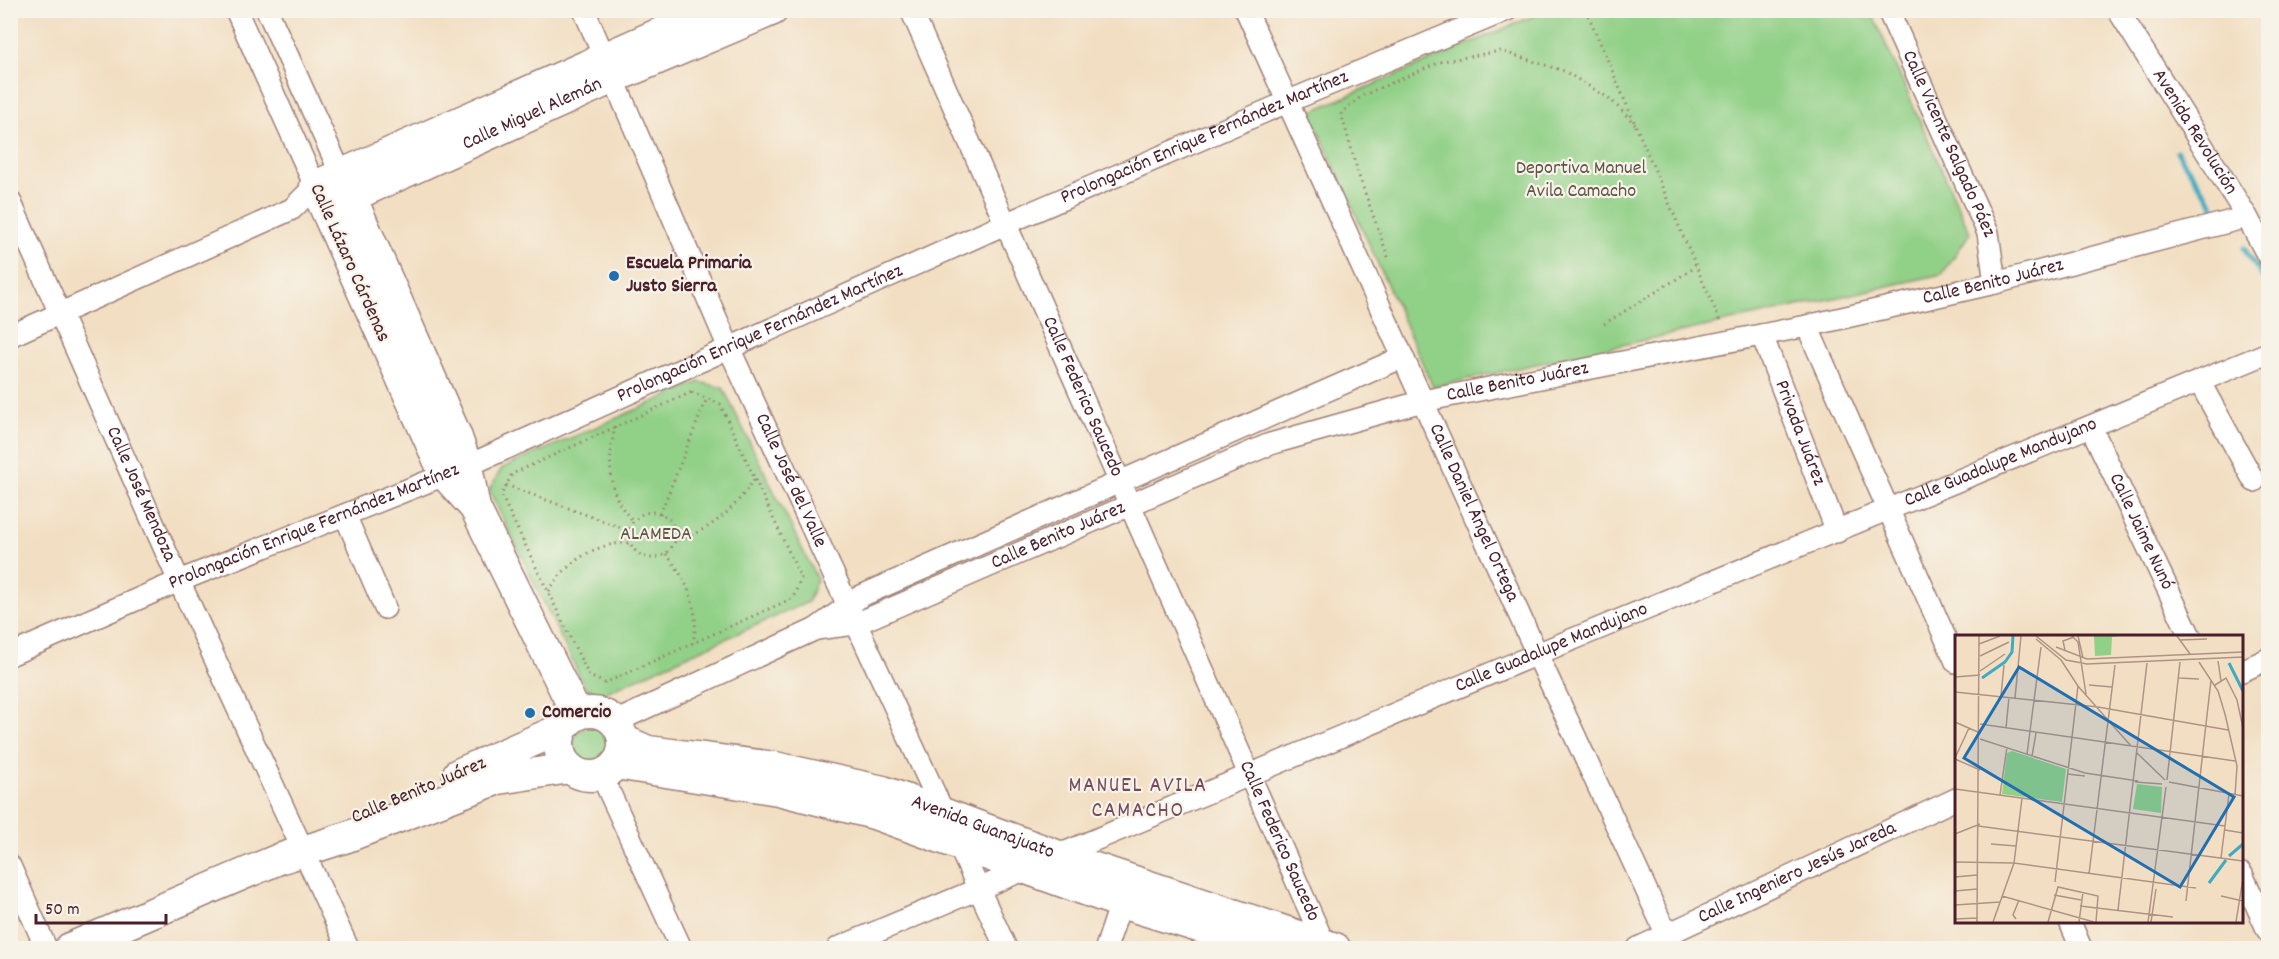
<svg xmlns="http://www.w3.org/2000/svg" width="2279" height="959" font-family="Dekko,sans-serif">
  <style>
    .green { fill: #91d087; stroke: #6e7859; stroke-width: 1.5 }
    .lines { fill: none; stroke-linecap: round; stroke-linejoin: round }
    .stream { stroke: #40aac0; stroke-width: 5 }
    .street-casing { stroke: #9e7f77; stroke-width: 24 }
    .secondary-casing { stroke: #9e7f77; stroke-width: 33 }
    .path { stroke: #9e7f77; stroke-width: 3; stroke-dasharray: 1.5 4.5; stroke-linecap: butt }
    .street { stroke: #fff; stroke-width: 21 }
    .secondary { stroke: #fff; stroke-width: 30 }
    .poi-dot { fill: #1f6fb2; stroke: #f7f3e8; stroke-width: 2 }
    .labels { text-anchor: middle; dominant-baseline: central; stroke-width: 4.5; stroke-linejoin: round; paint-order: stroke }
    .street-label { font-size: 20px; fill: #4a1f2b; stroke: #f7f3e8 }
    .park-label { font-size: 20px; fill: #5f5447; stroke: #f7f3e8 }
    .poi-label { font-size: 20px; font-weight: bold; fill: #4a1f2b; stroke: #f7f3e8; text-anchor: start }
    .quarter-label { font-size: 22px; letter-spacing: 1.5px; fill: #764a5e; stroke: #f7f3e8 }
    .inset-river { fill: none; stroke: #40aac0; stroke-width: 3 }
    .inset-road { fill: none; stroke: #af9286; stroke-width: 1.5 }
    .view { fill: #1f6fb2; fill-opacity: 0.15; stroke: #1f6fb2; stroke-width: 3 }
    .inset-edge { fill: none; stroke: #4a1f2b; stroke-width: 3 }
  </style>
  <rect width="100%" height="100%" fill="#f7f3e8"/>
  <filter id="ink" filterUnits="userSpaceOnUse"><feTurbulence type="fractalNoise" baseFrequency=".0167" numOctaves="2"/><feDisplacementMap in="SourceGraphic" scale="12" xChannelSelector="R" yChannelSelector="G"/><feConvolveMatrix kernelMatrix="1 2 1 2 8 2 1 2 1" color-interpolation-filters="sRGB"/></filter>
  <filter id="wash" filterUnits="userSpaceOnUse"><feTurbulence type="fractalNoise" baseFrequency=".008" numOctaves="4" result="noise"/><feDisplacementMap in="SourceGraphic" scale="24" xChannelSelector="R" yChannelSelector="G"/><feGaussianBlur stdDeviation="1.35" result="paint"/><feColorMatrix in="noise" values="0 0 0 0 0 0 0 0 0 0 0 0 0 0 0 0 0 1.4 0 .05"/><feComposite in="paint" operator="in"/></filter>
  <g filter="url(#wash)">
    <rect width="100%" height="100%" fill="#f2dfc3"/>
    <g class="green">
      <path d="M1545,11H1871L1970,233L1942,274L1433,387L1310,112Z"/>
      <path d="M699,382L723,388L817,579L808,602L602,694L585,687L489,490L502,468Z"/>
      <circle cx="590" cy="744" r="17"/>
    </g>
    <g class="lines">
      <g class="stream">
        <path d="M2177,152L2216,209"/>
        <path d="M2244,248L2268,286"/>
      </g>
    </g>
  </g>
  <g filter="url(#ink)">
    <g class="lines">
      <g class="street-casing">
        <g id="street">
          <path d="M267,10L341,174"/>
          <path id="s1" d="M584,10L729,348L1006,948"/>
          <path id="s2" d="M911,10L1326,948"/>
          <path id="s3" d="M1246,10L1537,654L1673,948"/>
          <path id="s4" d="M1888,10L1988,233L1995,283"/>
          <path id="s5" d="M2118,10L2247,217L2268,256"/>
          <path id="s6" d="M10,201L179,581L348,948"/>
          <path d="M1807,326L1956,662"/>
          <path id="s7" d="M1762,335L1837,532"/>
          <path d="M10,336L292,209L315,186L236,10"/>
          <path d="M2199,381L2254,481"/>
          <path id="s8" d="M2091,427L2190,636"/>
          <path d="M345,515L385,608"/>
          <path id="s9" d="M816,629L855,624L872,617L1270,444L1423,401L1807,326L1995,283L2247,217"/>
          <path id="s10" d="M10,655L179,581L467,466L1005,224L1287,102L1507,10"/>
          <path d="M2242,671L2268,659"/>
          <path d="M615,722L816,629L861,596L1403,357"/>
          <path d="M601,774L681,948"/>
          <path d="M10,866L46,948"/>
          <path d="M2242,874L2268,931"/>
          <path d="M2070,922L2081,948"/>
          <path id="s11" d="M838,948L1537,654L2268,353"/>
          <path d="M1106,948L1121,903"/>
          <path id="s12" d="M1638,948L1956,799"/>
        </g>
      </g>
      <g class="secondary-casing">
        <g id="secondary">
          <path d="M341,174L456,435L467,466L475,508L577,715"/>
          <path id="s13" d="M333,205L613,78L773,10"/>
          <path d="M475,508L445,475L315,186L712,10"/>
          <circle cx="591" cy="744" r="32"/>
          <path id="s14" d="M623,740L648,751L775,767L883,791L1059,856L1335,948"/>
          <path d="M616,764L778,790L874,814L1121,903L1266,948"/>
          <path d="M458,774L563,728"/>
          <path d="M70,948L279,859L347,837L498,779L570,768"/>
        </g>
      </g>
      <g class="path">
        <path d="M1586,10L1721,324"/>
        <path d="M1388,257L1359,176L1341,113L1363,95L1443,61L1501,51L1564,71L1610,99L1635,124"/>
        <path d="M1604,324L1696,267"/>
        <path d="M692,392L720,404L801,578L793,598L605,683L589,676L501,495L512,474Z"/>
        <path d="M615,427C608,459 606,498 634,521"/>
        <path d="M506,485L630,531"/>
        <circle cx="652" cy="535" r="23"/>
        <path d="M660,514L707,398"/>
        <path d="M674,542C714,528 732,512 755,478"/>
        <path d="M666,554C687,579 701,610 693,643"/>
        <path d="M549,591C566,562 596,542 630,543"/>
      </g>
      <use href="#street" class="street"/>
      <use href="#secondary" class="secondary"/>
    </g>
  </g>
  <g class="poi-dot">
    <circle cx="614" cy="276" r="6"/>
    <circle cx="530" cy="713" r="6"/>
  </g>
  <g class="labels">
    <g class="street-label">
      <text stroke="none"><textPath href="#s13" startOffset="219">Calle Miguel Alemán</textPath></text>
      <text stroke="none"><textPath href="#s5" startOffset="144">Avenida Revolución</textPath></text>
      <text stroke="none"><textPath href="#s10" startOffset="1302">Prolongación Enrique Fernández Martínez</textPath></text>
      <text stroke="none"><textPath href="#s4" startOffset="147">Calle Vicente Salgado Páez</textPath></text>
      <text transform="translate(349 263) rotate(66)">Calle Lázaro Cárdenas</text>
      <text stroke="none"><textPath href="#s9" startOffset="1233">Calle Benito Juárez</textPath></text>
      <text stroke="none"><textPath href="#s10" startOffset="816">Prolongación Enrique Fernández Martínez</textPath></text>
      <text stroke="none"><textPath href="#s9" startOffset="747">Calle Benito Juárez</textPath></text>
      <text stroke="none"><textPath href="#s2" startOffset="423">Calle Federico Saucedo</textPath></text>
      <text stroke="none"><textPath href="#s7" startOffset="105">Privada Juárez</textPath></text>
      <text stroke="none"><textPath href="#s11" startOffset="1260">Calle Guadalupe Mandujano</textPath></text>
      <text stroke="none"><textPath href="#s1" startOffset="514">Calle José del Valle</textPath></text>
      <text stroke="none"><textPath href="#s6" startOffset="321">Calle José Mendoza</textPath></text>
      <text stroke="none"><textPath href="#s3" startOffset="552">Calle Daniel Ángel Ortega</textPath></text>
      <text stroke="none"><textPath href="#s10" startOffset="330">Prolongación Enrique Fernández Martínez</textPath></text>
      <text stroke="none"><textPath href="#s8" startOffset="116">Calle Jaime Nunó</textPath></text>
      <text stroke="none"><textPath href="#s9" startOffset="261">Calle Benito Juárez</textPath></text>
      <text stroke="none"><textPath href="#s11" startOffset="774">Calle Guadalupe Mandujano</textPath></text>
      <text transform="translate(419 791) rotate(-23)">Calle Benito Juárez</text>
      <text stroke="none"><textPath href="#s14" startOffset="372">Avenida Guanajuato</textPath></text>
      <text stroke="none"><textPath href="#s2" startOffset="909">Calle Federico Saucedo</textPath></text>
      <text stroke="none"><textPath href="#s12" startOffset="176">Calle Ingeniero Jesús Jareda</textPath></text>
    </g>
    <g class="park-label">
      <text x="1581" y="169">Deportiva Manuel<tspan x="1581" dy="23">Avila Camacho</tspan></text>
      <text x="656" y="535">ALAMEDA</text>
    </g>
    <g class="poi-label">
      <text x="626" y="264">Escuela Primaria<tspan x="626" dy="23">Justo Sierra</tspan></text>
      <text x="542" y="713">Comercio</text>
    </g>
    <g class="quarter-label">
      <text x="1138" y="786">MANUEL AVILA<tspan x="1138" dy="25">CAMACHO</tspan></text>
    </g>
  </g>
  <g transform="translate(1955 635)">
    <rect width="288" height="288" fill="#f2dfc3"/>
    <path d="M139,1H164L157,2L156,20L140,21ZM57,116L111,134L107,167L47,159L52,118ZM182,149L207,152L206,178L178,174Z" fill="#91d087"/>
    <path class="inset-river" d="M274,28L288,56M27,43L50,27L57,17L58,1M274,221L288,209M254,248L271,225"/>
    <path class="inset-road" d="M81,1L111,25L132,29L288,22M117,1L123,7L131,59M123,1L128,23M222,1L235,19M81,4L106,25M225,5L252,4M24,9L45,1M101,12L132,24L288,17M110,15L108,6L119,2M25,21L54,7M263,26L266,46M244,27L263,56L270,79L282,131L280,160M25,36L50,19M0,42L25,40M224,43L244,44M122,50L176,111M134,50L157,52M260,50L271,43L282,65L288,93M0,57L143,72L273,95M46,61L49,30M60,63L66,1M0,87L25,98M25,89L280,126M51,93L54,62M25,104L130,138L183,146M182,118L210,145M72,119L86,12M77,121L81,98M0,123L14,93M0,124L25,135M112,139L130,141M212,145L225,27M180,147L207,149M214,147L288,161M0,154L270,191M45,160L52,112M23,191L288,226M270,195L288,198M0,199L25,189M36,209L61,211M266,223L274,159M0,227L59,228L241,253M134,239L160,30M0,242L22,240M100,247L123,51L106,25M0,256L22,254M99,260L126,265M47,261L139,287M266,261L288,266M231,266L256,45M0,270L45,267M125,271L218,282M163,275L192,28M0,284L22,283M61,284L58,280L64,265M22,287L24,1M38,287L59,228L67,163M93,287L103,252L143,261L141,287M124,287L128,257M193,287L211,152M196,287L201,254M281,287L288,243"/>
    <path class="view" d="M64,32L279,162L225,252L9,123Z"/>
    <rect width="288" height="288" class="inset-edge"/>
  </g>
  <rect width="2279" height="959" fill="none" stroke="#f7f3e8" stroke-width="36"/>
  <path d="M36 914v9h130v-9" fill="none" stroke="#4a1f2b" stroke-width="3"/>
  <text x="45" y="914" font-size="18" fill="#4a1f2b" stroke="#f7f3e8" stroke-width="4.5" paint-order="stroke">50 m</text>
</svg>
